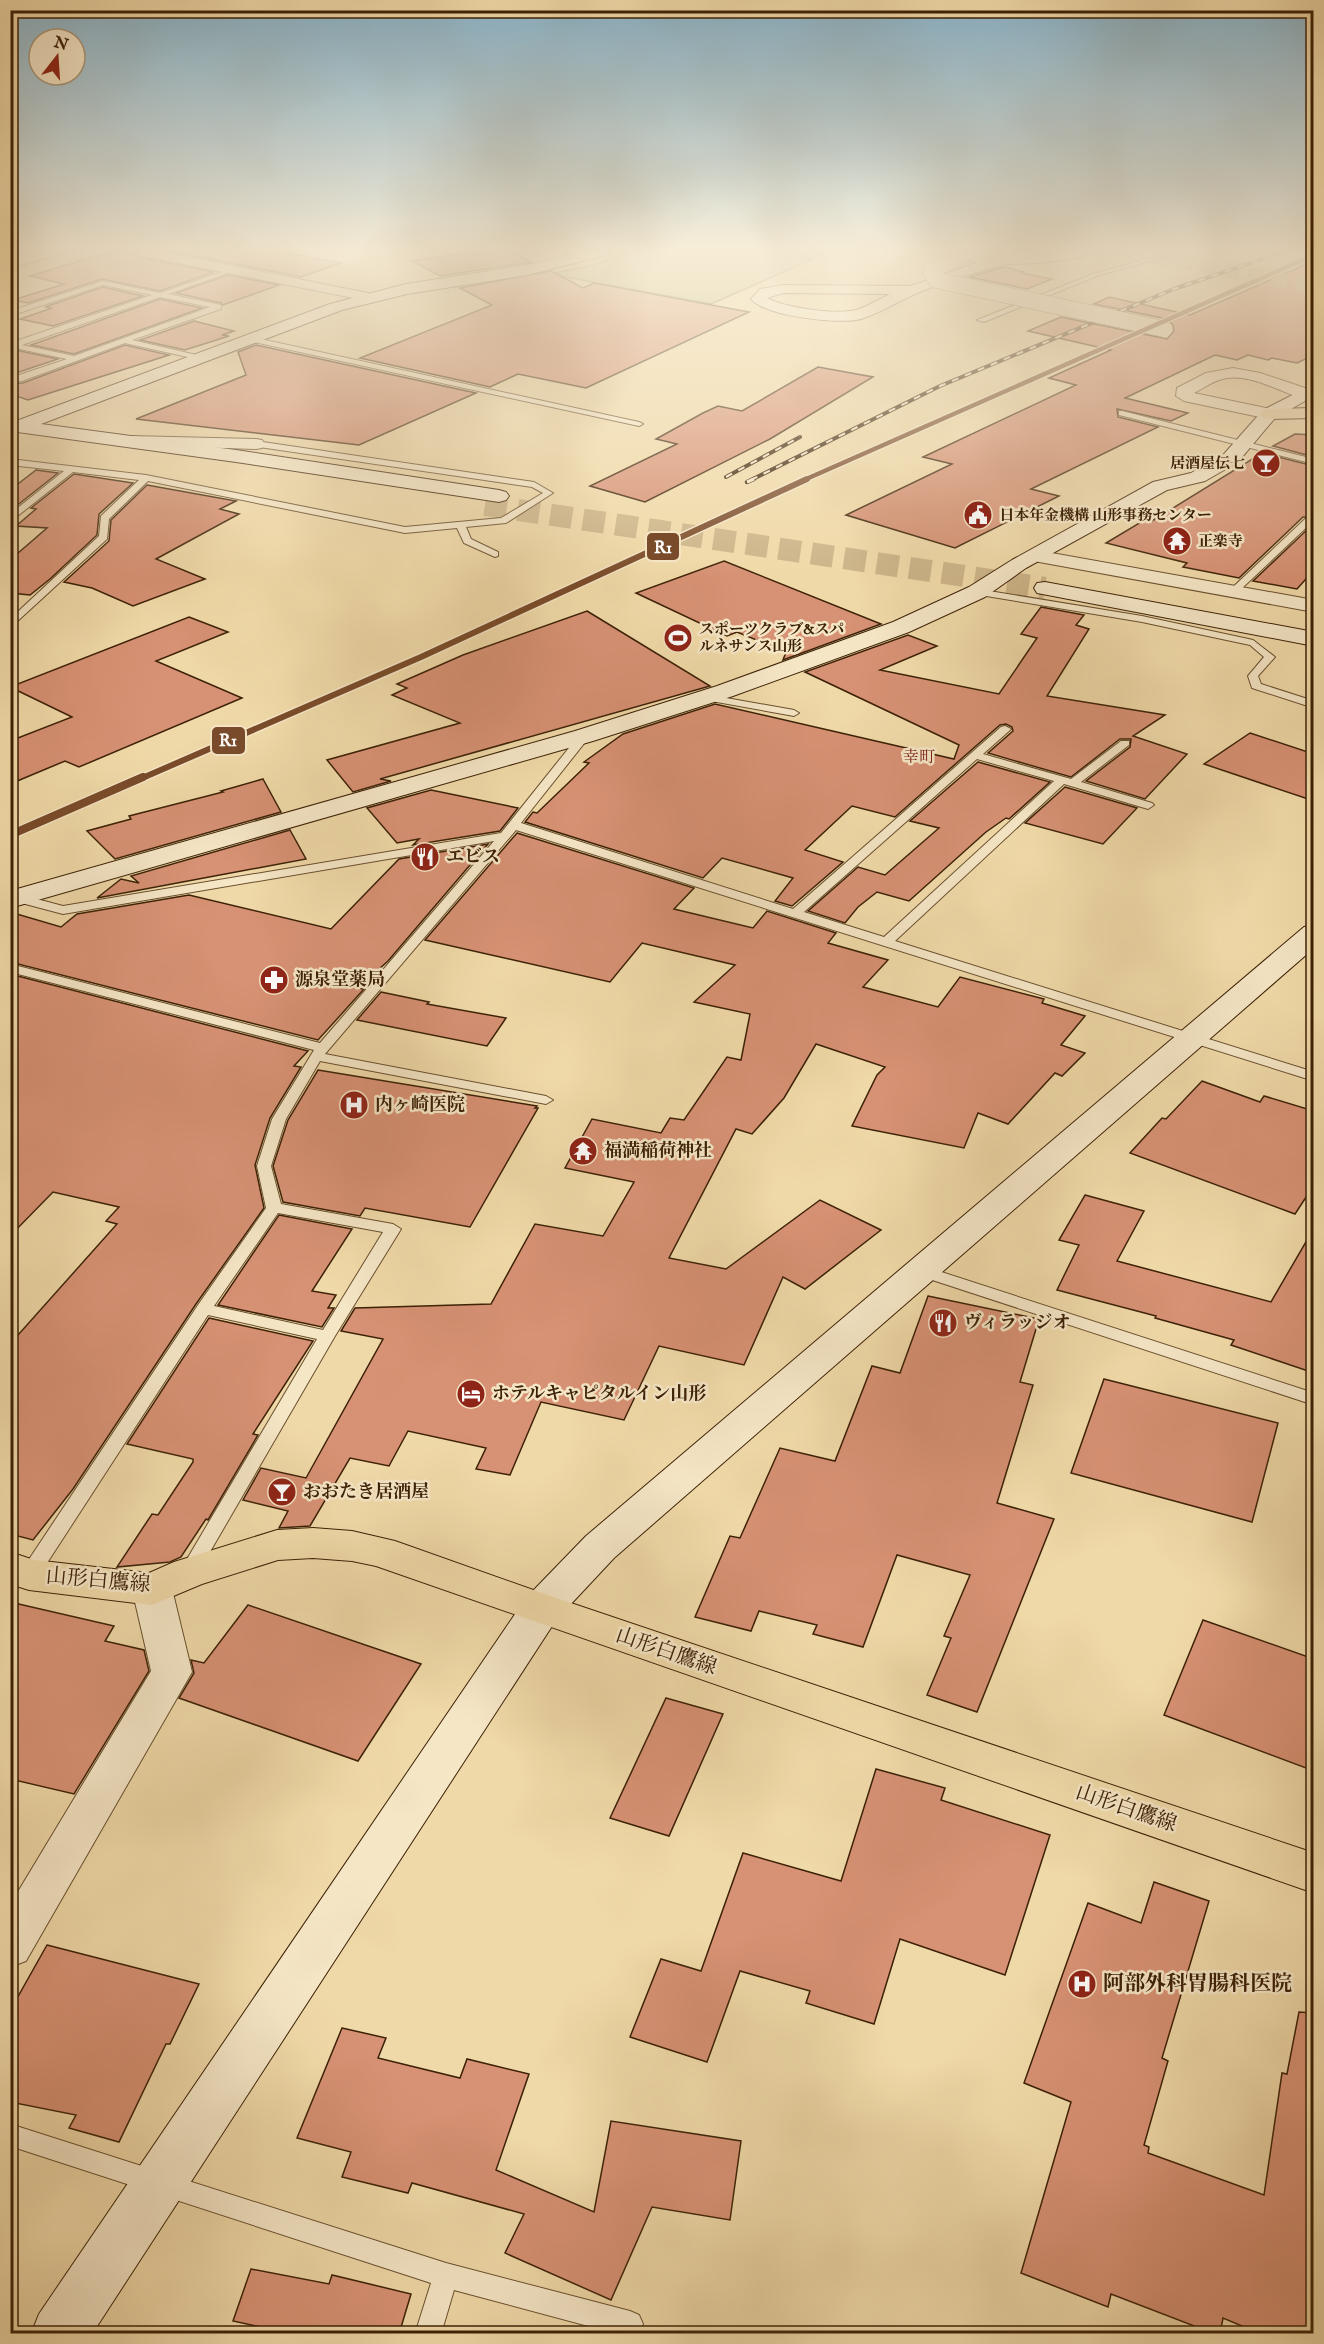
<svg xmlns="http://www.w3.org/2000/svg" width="1324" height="2344" font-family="'IM FELL English','Noto Serif JP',serif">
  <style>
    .green { fill: #bfbe84; stroke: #7e7045; stroke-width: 1.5 }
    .building { fill: #d79174; stroke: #3c2106; stroke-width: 1.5 }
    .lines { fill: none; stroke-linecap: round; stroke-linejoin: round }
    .street-tunnel { stroke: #ccb488; stroke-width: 16; stroke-dasharray: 16 8; stroke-linecap: butt }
    .secondary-tunnel { stroke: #ccb488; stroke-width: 22; stroke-dasharray: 22 11; stroke-linecap: butt }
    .lane-casing { stroke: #694f2e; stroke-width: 2 }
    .street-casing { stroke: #694f2e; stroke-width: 2 }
    .secondary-casing { stroke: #3c2106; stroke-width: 2 }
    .primary-casing { stroke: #3c2106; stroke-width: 2 }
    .lane { fill: #f5e6c6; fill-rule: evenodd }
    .street { fill: #f5e6c6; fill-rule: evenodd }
    .secondary { fill: #f5e6c6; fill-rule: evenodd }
    .primary { fill: #f0d9a8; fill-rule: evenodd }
    .rail-far1-casing { stroke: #3c2106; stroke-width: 4 }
    .rail-casing { stroke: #3c2106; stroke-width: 4.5 }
    .rail-far1 { stroke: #f5e6c6; stroke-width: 2; stroke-dasharray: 7; stroke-linecap: butt }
    .rail { stroke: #f5e6c6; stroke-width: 3; stroke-dasharray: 9; stroke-linecap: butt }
    .street-bridge-casing { stroke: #694f2e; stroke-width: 17; stroke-linecap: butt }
    .street-bridge { stroke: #f5e6c6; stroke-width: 16 }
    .rail-1-far2-casing { stroke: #f5e6c6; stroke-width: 7 }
    .rail-1-far1-casing { stroke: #f5e6c6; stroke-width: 9 }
    .rail-1-casing { stroke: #f5e6c6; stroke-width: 11 }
    .rail-1-far2 { stroke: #7a4b2a; stroke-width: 4.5 }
    .rail-1-far1 { stroke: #7a4b2a; stroke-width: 6 }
    .rail-1 { stroke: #7a4b2a; stroke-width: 8 }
    .labels { text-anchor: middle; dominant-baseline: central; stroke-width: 5; stroke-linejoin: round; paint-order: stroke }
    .far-poi-label { font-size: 15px; font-weight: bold; fill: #3c2106; stroke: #f5e6c6; text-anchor: start }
    .far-neighbourhood-label { font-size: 16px; fill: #7a1f14; stroke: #f5e6c6 }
    .poi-label { font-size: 18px; font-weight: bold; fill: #3c2106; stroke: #f5e6c6; text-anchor: start }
    .near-street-label { font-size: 21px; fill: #3c2106; stroke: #f5e6c6 }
    .near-poi-label { font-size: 21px; font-weight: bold; fill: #3c2106; stroke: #f5e6c6; text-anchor: start }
    .line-badge { stroke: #f5e6c6; stroke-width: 2 }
    .badge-label { font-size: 16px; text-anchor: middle; font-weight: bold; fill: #fff }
  </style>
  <rect width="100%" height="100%" fill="#f0d9a8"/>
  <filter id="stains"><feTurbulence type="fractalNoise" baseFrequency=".00333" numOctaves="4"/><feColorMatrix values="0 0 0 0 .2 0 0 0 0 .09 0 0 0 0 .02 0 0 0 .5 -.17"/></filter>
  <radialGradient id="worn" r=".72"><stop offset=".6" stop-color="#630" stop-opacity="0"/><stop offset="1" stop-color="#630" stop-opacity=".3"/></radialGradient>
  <path class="green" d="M637,251H831L711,304L549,274L589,266Z"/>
  <g class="building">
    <path d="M113,251H129L138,257L214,272L160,291L102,279L28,303L13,300L64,284L30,276Z"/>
    <path d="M169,251H277L341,263L301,277Z"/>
    <path d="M510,251L531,262L440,276L412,261L471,252L477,255Z"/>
    <path d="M1314,261V355L1297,363L1272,358L1268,360L1248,355L1237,360L1215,355L1125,398L1188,413L1171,421L1117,409L1118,417L1158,427L1031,489L1059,496L955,548L846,515L952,464L923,457L1076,385L1049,378L1111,350L1028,331L1061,317L1167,339L1174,331L1173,325L1167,319L1094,304L1109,297L1190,315Z"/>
    <path d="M1004,267L1024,272L1021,273L1052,279L1027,289L969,277Z"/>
    <path d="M551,271L583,288L594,283L749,312L586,388L518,374L490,387L360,358L492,305L460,288Z"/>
    <path d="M228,275L279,285L223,305L221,303L176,293Z"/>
    <path d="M103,287L143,296L53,326L20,319L52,308L45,307Z"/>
    <path d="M160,299L202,308L74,354L31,345Z"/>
    <path d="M194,321L234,331L222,335L229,336L185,350L140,340Z"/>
    <path d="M125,345L169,355L28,400L10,394V384L23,383Z"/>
    <path d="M256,345L476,393L359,445L136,419L246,375L238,352Z"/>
    <path d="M15,350L58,359L10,375V352Z"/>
    <path d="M818,367L873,377L770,439L645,502L590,486L677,444L656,439L703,413L718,406L742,411Z"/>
    <path d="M1295,434L1314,435V457L1273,446Z"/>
    <path d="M1262,453L1314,466V517H1303L1239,578L1183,567L1187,563L1106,543L1146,519L1152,521Z"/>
    <path d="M36,470L58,473L15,507L10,506V490Z"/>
    <path d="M74,474L133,483L99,514L97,535L50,579L30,595L10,593V560L47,528L16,526L36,509L31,508Z"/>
    <path d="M147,485L236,501L220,509L239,514L156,559L205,579L133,606L92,588L64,582L109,541L111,520Z"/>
    <path d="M1311,526L1314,527V570L1297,589L1253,581Z"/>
    <path d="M724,561L881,624L783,660L786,652L737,632L727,636L636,593Z"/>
    <path d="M1041,607L1084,615L1076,625L1089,629L1047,696L1165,715L1133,736L1187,754L1145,799L1086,781L1130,747L1131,739H1120L1071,777L988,753L1013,731L1012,727L1006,724L1000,725L895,817L852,806L805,850L843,862L792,906L775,901L793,878L722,858L703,878L525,822L533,812L537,813L589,763L584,762L623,734L715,704L954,759L959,745L805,672L908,635L937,646L880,670L999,694L1037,638L1021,634Z"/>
    <path d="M587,611L710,686L380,779L391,781L353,792L327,760L460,723L392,695L407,688L397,684L463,655Z"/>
    <path d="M189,617L228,632L156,661L242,698L79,767L65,761L10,784V741L72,717L10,687Z"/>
    <path d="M1250,733L1314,754V801L1204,764Z"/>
    <path d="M978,762L1050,782L1009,819L1006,818L986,832L909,901L877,892L858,907L845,923L808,911L858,867L885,875L939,828L910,821Z"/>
    <path d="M263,779L281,812L115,859L87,831L131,819L129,816L223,792L221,791Z"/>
    <path d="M1065,787L1137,808L1103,844L1025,823Z"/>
    <path d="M431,790L518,808L500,831L413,845L419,839L397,843L367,808Z"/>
    <path d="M290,830L306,859L97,898L121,879L139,883L131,876Z"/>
    <path d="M517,833L694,888L674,909L753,928L767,911L836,933L828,943L888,960L863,987L938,1007L960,977L1044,999L1042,1003L1085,1016L1061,1045L1085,1053L1062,1076L1055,1073L1008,1124L978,1113L964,1148L852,1126L877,1075L885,1067L816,1044L784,1098L752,1134L736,1129L669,1258L726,1269L820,1200L881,1230L805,1289L783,1277L744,1365L659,1346L624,1420L541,1402L510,1475L476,1469L486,1448L408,1431L389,1466L350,1458L310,1526L279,1528L288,1511L243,1500L261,1468L306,1478L383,1339L341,1331L355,1308L491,1304L535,1224L603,1236L634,1182L565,1168L592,1119L661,1133L670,1118L684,1120L727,1057L741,1060L750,1014L694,1002L735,965L642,943L610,982L425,940Z"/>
    <path d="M488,844L388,961L358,988L364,989L318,1040L10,962V912L61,927L77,914L189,895L331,929L399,859Z"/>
    <path d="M10,974L308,1051L294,1066L301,1067L270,1118L255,1165L264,1208L196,1304L73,1489L33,1540L10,1534V1344L117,1224L106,1221L119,1207L53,1192L10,1236Z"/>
    <path d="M381,992L429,1002L427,1004L506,1018L487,1046L357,1020Z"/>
    <path d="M318,1070L537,1106L535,1108H538L470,1227L365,1208L360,1216L283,1202L273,1166L288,1120Z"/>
    <path d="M1202,1081L1260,1102L1264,1096L1314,1111V1185L1295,1214L1130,1153L1162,1118L1166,1119Z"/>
    <path d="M1085,1195L1144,1211L1117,1261L1271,1302L1314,1228V1373L1231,1345L1234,1340L1155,1318L1156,1316L1057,1290L1079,1245L1059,1240Z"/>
    <path d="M279,1215L352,1229L312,1291L336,1295L328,1308H334L322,1327L218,1305Z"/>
    <path d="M928,1296L1039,1319L1020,1382L1033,1385L997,1503L1054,1519L977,1712L927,1695L951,1638L944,1636L970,1575L897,1555L863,1647L813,1634L817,1625L759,1611L751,1631L695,1617L730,1536L740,1538L780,1448L835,1461L872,1366L900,1373Z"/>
    <path d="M209,1318L313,1341L253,1434L258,1435L208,1520L206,1519L181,1557L170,1562L117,1567L152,1514L158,1515L193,1462V1459L127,1444Z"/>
    <path d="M1104,1379L1278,1423L1252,1522L1071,1473Z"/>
    <path d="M10,1602L114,1626L105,1641L144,1650L149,1671L74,1794L10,1779Z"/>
    <path d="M248,1605L421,1664L358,1761L179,1698L194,1673L191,1660L204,1663Z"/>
    <path d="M1203,1620L1314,1659V1771L1164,1715Z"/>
    <path d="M666,1698L723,1714L669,1836L610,1818Z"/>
    <path d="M876,1769L945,1788L941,1800L1050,1835L1005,1975L900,1939L874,2024L806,2003L810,1991L740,1971L707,2062L630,2037L661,1959L701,1971L743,1853L841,1881Z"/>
    <path d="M1154,1882L1209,1901L1162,2058L1168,2061L1144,2145L1149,2147L1148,2153L1264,2195L1282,2073L1287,2074L1299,2012L1314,2013V2334H1261L1223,2318L1220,2334H1215L1111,2294L1108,2307L1021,2273L1071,2102L1024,2083L1088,1903L1141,1923Z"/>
    <path d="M47,1945L199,1984L170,2044H166L119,2142L69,2128L76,2115L10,2102V2000H16Z"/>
    <path d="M342,2028L386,2038L378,2058L460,2078L467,2059L529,2074L496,2170L594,2212L611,2121L741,2141L730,2220L652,2207L611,2300L505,2253L524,2214L412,2183L408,2193L342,2177L351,2152L297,2138Z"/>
    <path d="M251,2269L329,2284L332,2275L411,2294L399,2334H294L233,2321Z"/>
  </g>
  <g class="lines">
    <path class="street-tunnel" d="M1130,251L1314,287"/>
    <path class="secondary-tunnel" d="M485,505L1045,588"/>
    <g class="lane-casing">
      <g id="lane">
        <path d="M1174,251H1184L1097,276L984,322L977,320L1093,274Z"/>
        <path d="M231,269L236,270L168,294L221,305V309L132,340L201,356V360L125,343L22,381L10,382V378L67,359L10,347V343L152,295L103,285L10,316V311L103,281L160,293ZM160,297L210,307L74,356L22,345Z"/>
        <path d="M252,337L639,422L643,424L639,426L249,341L248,339Z"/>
        <path d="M1122,411L1314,459V464L1119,415V411Z"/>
        <path d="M256,441L534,482L553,493L506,523L466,527L471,539L498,552V556L495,557L464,543L457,528L405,533L148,481L109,519L107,539L10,628V619L99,536L101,516L139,480L73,472L10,522V514L64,471L10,465V459L146,475L405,527L501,518L543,493L532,487L253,446L252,444Z"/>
        <path d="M1305,519H1314V525L1310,524L1238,592H1232V588Z"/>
        <path d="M977,589L1142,616L1253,640L1275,657L1258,676L1261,684L1314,701V708L1252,688L1248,676L1264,657L1250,645L1142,622L974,594V590Z"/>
        <path d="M704,694L794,710L799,713L794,716L700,699L699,697Z"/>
        <path d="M1005,726L1011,729L1009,731L983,754L1071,779L1121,741H1129V745L1081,782L1152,803L1154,805L1148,809L1064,784L895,941L1314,1072V1081L516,830L325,1054L546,1096L553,1100L546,1104L320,1061L286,1119L271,1166L281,1204L393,1224L401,1229L335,1336L196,1576L189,1578L182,1576L180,1571L317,1339L208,1315L36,1580L29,1582L22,1580L20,1575L22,1570L198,1305L266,1208L257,1166L272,1119L314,1050L10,972V964L320,1043L494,841L63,914L14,901L12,898L14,895L18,894L63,906L501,833L580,734L584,733L590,736L521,823L793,909L1001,727ZM977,759L1054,781L884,937L804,912ZM278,1213L383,1232L323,1330L214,1306Z"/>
        <path d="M923,1266L1314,1393V1405L917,1275L915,1271Z"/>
        <path d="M10,2124L446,2263L630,2311L639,2315L643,2324L638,2334H618L454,2290L441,2334H415L431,2283L10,2146Z"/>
      </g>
    </g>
    <g class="street-casing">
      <g id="street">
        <path d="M131,251H158L368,293L375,297L368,301L138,255Z"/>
        <path d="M1011,255L1016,256L1018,259L1016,262C982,270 948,280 915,294C897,302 880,313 861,319C840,325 764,316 751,299L760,289L783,285L911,286L987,259ZM783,293L890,294C879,299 867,307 856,310C835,315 786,308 767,298Z"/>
        <path d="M1233,368L1260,373L1311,390L1313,394L1305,399C1278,392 1247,370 1219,380C1210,383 1202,389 1194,393L1275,410L1278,414L1275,418L1269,419L1184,401L1176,396L1177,388L1206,373Z"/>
        <path d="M131,436L256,439L262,440L265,444L262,448L256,449L125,445L122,441L125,437Z"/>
        <path d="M1035,550L1314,600V612L1028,560L1025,556L1028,552Z"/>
        <path d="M152,1574L166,1579L172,1589L192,1672L26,1961L10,1967V1905L151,1671L132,1589L138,1579Z"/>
      </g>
    </g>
    <g class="secondary-casing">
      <g id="secondary">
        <path d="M40,251H62L60,254L10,268V259Z"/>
        <path d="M588,251H613L611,254L527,275L407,294L342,310L41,424L236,450L499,490L506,492L509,496L506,500L499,502L236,462L10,431L11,423L330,304L406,284L527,265Z"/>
        <path d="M929,251L1012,253L1094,251L1092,254C1042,267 981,267 931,254Z"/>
        <path d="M1314,384V396L1275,418L1238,462L1205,481L1167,490L1026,568L985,597L909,632L733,696L593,741L10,908V891L575,731L717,686L893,622L969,587L1012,560L1153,482L1191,473L1224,454L1263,410Z"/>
        <path d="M1045,582L1314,632V646L1037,593L1034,588L1037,583Z"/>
        <path d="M1314,925V948L614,1558L556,1620L92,2334H31L39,2314L526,1598L586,1536L1304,927Z"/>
      </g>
    </g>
    <g class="primary-casing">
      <g id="primary">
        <path d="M1314,408V418L1269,419L1263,418L1260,414L1263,410L1269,409Z"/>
        <path d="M313,1528L352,1531L395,1541L556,1598L1314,1853V1893L376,1566L352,1561L313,1558L278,1560L202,1584L152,1605L29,1590L10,1584V1552L34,1560L149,1573L174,1562L277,1530Z"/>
      </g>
    </g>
    <use href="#lane" class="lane"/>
    <use href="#street" class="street"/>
    <use href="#secondary" class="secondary"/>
    <use href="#primary" class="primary"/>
    <g class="rail-far1-casing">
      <g id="rail-far1">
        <path d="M726,477L800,437"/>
        <path d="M751,480L940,386L1174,289L1286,251"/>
      </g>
    </g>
    <g class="rail-casing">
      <path id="rail" d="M747,482L754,479"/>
    </g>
    <use href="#rail-far1" class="rail-far1"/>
    <use href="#rail" class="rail"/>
    <g class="street-bridge-casing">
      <path id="street-bridge" d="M970,251L931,271L936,280L1164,329"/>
    </g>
    <use href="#street-bridge" class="street-bridge"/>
    <g class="rail-1-far2-casing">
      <path id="rail-1-far2" d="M804,480L1314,255"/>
    </g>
    <g class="rail-1-far1-casing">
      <path id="rail-1-far1" d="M140,779L421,657L807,479"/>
    </g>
    <g class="rail-1-casing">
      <path id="rail-1" d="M10,835L143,777"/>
    </g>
    <use href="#rail-1-far2" class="rail-1-far2"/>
    <use href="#rail-1-far1" class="rail-1-far1"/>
    <use href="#rail-1" class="rail-1"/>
  </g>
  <linearGradient id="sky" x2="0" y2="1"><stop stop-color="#89b6ce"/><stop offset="0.43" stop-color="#f8eed8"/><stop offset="1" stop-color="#f8eed8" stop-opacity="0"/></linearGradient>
  <rect width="1324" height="579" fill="url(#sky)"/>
  <defs>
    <g id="bar-disc" transform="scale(1.5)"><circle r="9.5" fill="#8f2418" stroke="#f5e6c6"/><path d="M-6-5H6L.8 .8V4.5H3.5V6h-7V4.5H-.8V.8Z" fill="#fff"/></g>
    <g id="civic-disc" transform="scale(1.5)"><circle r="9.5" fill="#8f2418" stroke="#f5e6c6"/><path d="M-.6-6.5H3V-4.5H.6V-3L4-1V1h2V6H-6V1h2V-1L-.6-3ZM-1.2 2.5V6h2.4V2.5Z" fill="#fff"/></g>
    <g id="temple-disc" transform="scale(1.5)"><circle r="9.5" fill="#8f2418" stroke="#f5e6c6"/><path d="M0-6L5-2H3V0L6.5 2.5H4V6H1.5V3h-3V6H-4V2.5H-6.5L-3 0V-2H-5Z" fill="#fff"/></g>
    <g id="stadium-disc" transform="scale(1.5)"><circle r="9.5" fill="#8f2418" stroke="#f5e6c6"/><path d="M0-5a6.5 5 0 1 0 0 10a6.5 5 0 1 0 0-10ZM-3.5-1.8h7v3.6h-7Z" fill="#fff"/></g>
    <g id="restaurant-disc" transform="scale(1.5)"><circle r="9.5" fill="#8f2418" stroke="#f5e6c6"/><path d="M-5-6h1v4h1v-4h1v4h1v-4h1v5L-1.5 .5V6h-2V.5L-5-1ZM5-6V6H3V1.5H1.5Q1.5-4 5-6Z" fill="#fff"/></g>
    <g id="pharmacy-disc" transform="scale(1.5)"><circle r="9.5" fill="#8f2418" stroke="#f5e6c6"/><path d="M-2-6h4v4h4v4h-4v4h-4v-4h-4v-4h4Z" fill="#fff"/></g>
    <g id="hospital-disc" transform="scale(1.5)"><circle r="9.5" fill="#8f2418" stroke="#f5e6c6"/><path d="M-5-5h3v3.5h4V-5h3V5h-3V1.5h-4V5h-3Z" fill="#fff"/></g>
    <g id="hotel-disc" transform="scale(1.5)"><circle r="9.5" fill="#8f2418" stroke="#f5e6c6"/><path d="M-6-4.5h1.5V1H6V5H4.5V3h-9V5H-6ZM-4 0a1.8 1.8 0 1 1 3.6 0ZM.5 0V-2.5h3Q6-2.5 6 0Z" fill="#fff"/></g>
  </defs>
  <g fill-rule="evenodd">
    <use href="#bar-disc" x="1266" y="463"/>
    <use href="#civic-disc" x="978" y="515"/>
    <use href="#temple-disc" x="1177" y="541"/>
    <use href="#stadium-disc" x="678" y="638"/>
    <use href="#restaurant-disc" x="425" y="857"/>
    <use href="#pharmacy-disc" x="274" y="980"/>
    <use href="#hospital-disc" x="354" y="1105"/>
    <use href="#temple-disc" x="583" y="1151"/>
    <use href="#restaurant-disc" x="943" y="1323"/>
    <use href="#hotel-disc" x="471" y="1394"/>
    <use href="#bar-disc" x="282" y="1492"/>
    <use href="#hospital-disc" x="1082" y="1984"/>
  </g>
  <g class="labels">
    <g class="far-poi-label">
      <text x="1245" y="463" text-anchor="end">居酒屋伝七</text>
      <text x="999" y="515">日本年金機構 山形事務センター</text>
      <text x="1198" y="541">正楽寺</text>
      <text x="699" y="629">スポーツクラブ&amp;スパ<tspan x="699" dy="17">ルネサンス山形</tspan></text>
    </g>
    <g class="far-neighbourhood-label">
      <text x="919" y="758">幸町</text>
    </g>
    <g class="poi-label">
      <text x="446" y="857">エビス</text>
      <text x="295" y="980">源泉堂薬局</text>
      <text x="375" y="1105">内ヶ崎医院</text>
      <text x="604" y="1151">福満稲荷神社</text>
      <text x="964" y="1323">ヴィラッジオ</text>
      <text x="492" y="1394">ホテルキャピタルイン山形</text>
      <text x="303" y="1492">おおたき居酒屋</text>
    </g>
    <g class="near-street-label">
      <text transform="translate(98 1581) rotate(5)">山形白鷹線</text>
      <text transform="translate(666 1652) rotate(19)">山形白鷹線</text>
      <text transform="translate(1126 1809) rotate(19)">山形白鷹線</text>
    </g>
    <g class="near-poi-label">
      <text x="1103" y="1984">阿部外科胃腸科医院</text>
    </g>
  </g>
  <g class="line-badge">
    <rect x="646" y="532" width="34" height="29" rx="6" fill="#7a4b2a"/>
    <rect x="211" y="726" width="35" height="29" rx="6" fill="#7a4b2a"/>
  </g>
  <g class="badge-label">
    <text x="663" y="553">R1</text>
    <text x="228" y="746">R1</text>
  </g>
  <rect width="1324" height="2344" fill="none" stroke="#f0d9a8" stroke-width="36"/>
  <rect x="12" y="12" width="1300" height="2320" fill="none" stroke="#3c2106" stroke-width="3"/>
  <rect x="18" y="18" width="1288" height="2308" fill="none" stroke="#3c2106" stroke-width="1.5"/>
  <g transform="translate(57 57) rotate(17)"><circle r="28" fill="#f5e6c6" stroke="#ab9779" stroke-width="1.5"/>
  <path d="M0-4.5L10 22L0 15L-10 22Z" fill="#8f2418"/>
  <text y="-9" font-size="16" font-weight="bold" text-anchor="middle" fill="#3c2106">N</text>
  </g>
  <rect width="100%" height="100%" filter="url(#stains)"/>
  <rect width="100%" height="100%" fill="url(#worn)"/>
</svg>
